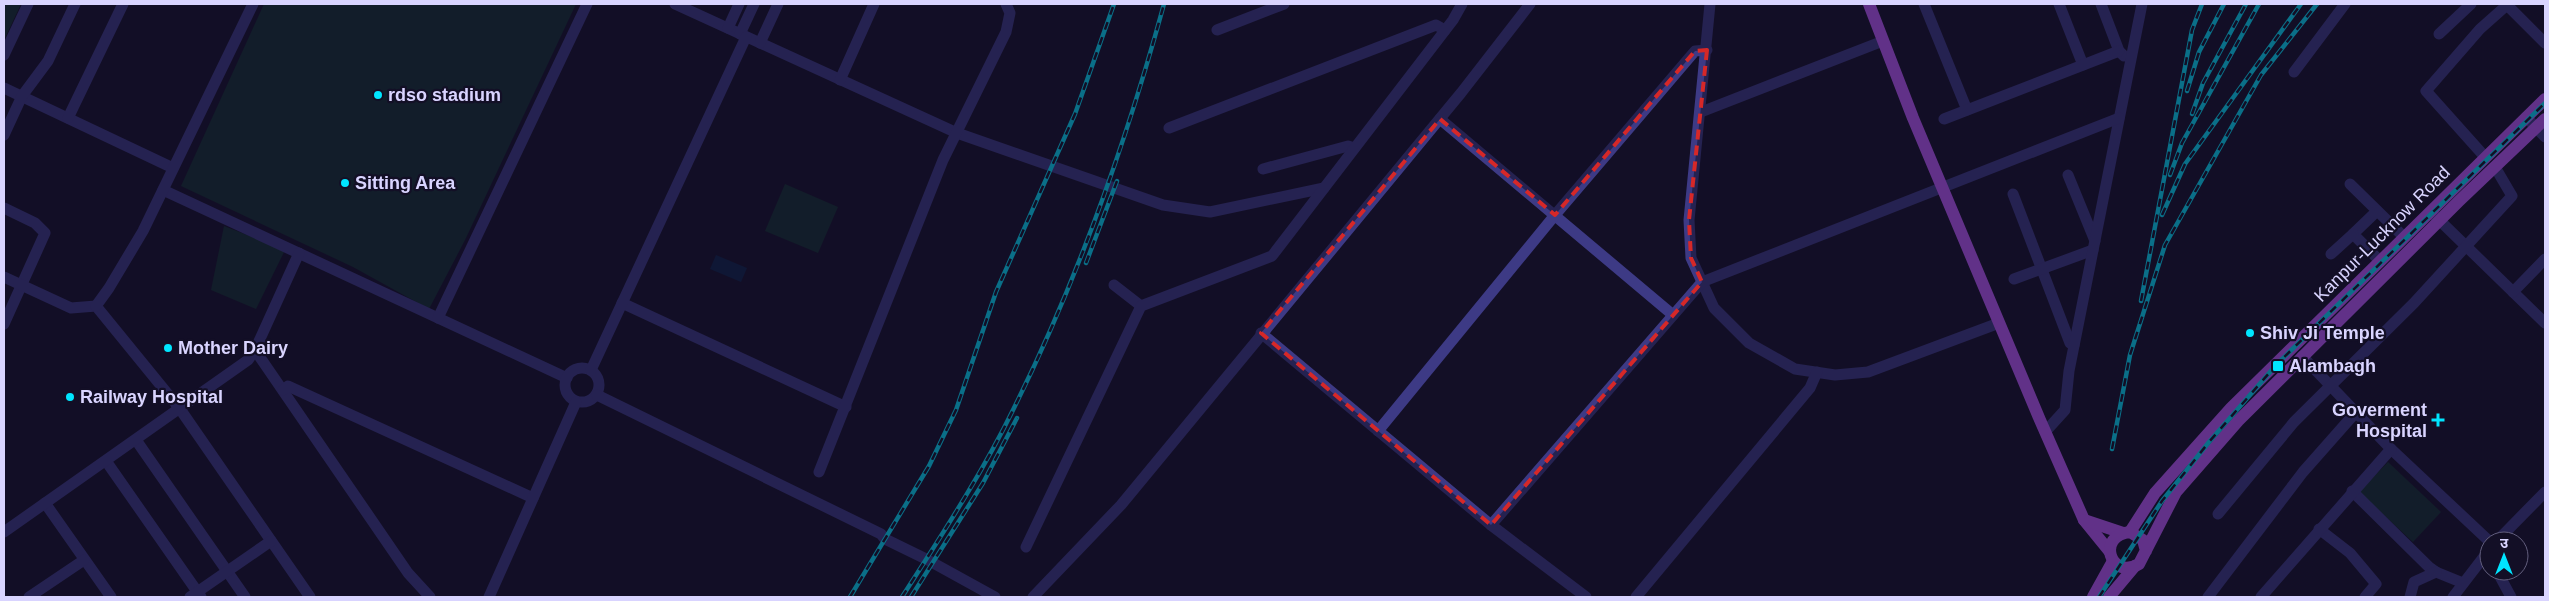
<svg xmlns="http://www.w3.org/2000/svg" width="2549" height="601" font-family="Helvetica,'Noto Sans Devanagari',sans-serif">
  <style>
    .green { fill: #12302f }
    .water { fill: #0c2248 }
    .lines { fill: none; stroke-linecap: round; stroke-linejoin: round }
    .minor { stroke: #3d3a85; stroke-width: 11 }
    .major { stroke: #c25bff; stroke-width: 12 }
    .rail-casing { stroke: #00e5ff; stroke-width: 4.5 }
    .rail { stroke: #130f26; stroke-width: 2.5; stroke-dasharray: 8; stroke-linecap: butt }
    .marked { fill: none; stroke: #d62828; stroke-width: 4; stroke-dasharray: 10 6; stroke-linejoin: round }
    .poi-dot { fill: #00e5ff; stroke: #130f26; stroke-width: 2 }
    .labels { text-anchor: middle; dominant-baseline: central; stroke-width: 4.5; stroke-linejoin: round; paint-order: stroke }
    .poi-label { font-size: 18px; font-weight: bold; fill: #d9d4ff; stroke: #130f26; text-anchor: start }
    .street-label { font-size: 18px; fill: #d9d4ff; stroke: #130f26 }
  </style>
  <rect width="100%" height="100%" fill="#130f26"/>
  <g class="green">
    <path d="M4,4H21L4,40Z"/>
    <path d="M264,4H576L465,240L429,309L353,267L181,186Z"/>
    <path d="M785,184L838,207L818,253L765,231Z"/>
    <path d="M224,226L285,250L256,309L211,290Z"/>
    <path d="M2388,462L2441,512L2413,542L2359,492Z"/>
  </g>
  <path class="water" d="M716,255L747,268L741,282L710,269Z"/>
  <g class="lines">
    <g class="minor">
      <path d="M675,4L957,133L1163,205L1210,212L1324,188"/>
      <path d="M1710,4L1689,220L1691,258L1714,308L1749,343L1795,369L1835,375L1868,372L1999,323"/>
      <path d="M1924,4L1967,110"/>
      <path d="M2059,4L2083,65"/>
      <path d="M2101,4L2119,51L2124,56"/>
      <path d="M728,28L739,4"/>
      <path d="M1217,30L1284,4"/>
      <path d="M740,34L754,4"/>
      <path d="M2439,34L2471,4"/>
      <path d="M760,43L778,4"/>
      <path d="M4,55L28,4"/>
      <path d="M2294,72L2345,4"/>
      <path d="M840,80L874,4"/>
      <path d="M4,88L173,168"/>
      <path d="M1701,112L1883,41"/>
      <path d="M2526,117L2545,137"/>
      <path d="M68,118L123,4"/>
      <path d="M1440,119L1673,315"/>
      <path d="M1944,119L2119,51"/>
      <path d="M1169,128L1436,25L1445,30"/>
      <path d="M4,135L22,96L48,61L75,4"/>
      <path d="M2485,157L2426,91L2480,29L2507,5L2545,43"/>
      <path d="M1263,169L1348,146L1354,148"/>
      <path d="M2068,175L2095,241"/>
      <path d="M2350,184L2404,237"/>
      <path d="M163,190L567,378"/>
      <path d="M2013,194L2070,343L2074,345"/>
      <path d="M4,208L35,223L45,233L4,324"/>
      <path d="M2377,211L2353,234L2380,261"/>
      <path d="M2434,215L2545,323"/>
      <path d="M2331,254L2353,234"/>
      <path d="M4,277L71,308L96,306L180,409L310,597"/>
      <path d="M2014,279L2093,250"/>
      <path d="M1114,285L1141,306"/>
      <path d="M2513,292L2545,259"/>
      <path d="M622,303L846,407"/>
      <path d="M96,306L109,288L143,231L253,4"/>
      <path d="M438,318L587,4"/>
      <path d="M1261,333L1491,525L1586,597"/>
      <path d="M255,350L408,573L430,597"/>
      <path d="M2302,356L2391,449L2489,541"/>
      <circle cx="582" cy="385" r="17"/>
      <path d="M591,370L746,37"/>
      <path d="M283,390L288,386L533,498"/>
      <path d="M597,395L881,534L885,539L926,559L995,597"/>
      <path d="M1378,431L1555,215L1695,51L1707,50"/>
      <path d="M2045,432L2065,410L2069,371L2142,4"/>
      <path d="M136,440L245,597"/>
      <path d="M106,461L201,597"/>
      <path d="M819,472L943,160L1006,32L1010,13L1006,4"/>
      <path d="M2352,491L2429,567L2436,572L2463,583"/>
      <path d="M45,503L111,597"/>
      <path d="M2218,514L2294,422L2414,303L2512,196L2495,167"/>
      <path d="M1491,525L1702,282L2119,118"/>
      <path d="M2319,529L2350,553L2376,584L2365,597"/>
      <path d="M4,532L248,360L255,350L299,253"/>
      <path d="M2497,541L2545,492"/>
      <path d="M1026,547L1141,306L1272,256L1453,20L1462,4"/>
      <path d="M2497,571L2511,597"/>
      <path d="M29,597L84,560"/>
      <path d="M190,597L271,541"/>
      <path d="M489,597L576,402"/>
      <path d="M1033,597L1121,505L1461,93L1530,4"/>
      <path d="M1636,597L1810,388L1817,372"/>
      <path d="M2208,597L2303,472L2356,412"/>
      <path d="M2261,597L2391,449"/>
      <path d="M2410,597L2414,582L2436,572"/>
      <path d="M2453,597L2489,550"/>
    </g>
    <g class="major">
      <path d="M1869,4L1913,118L2040,420L2084,520L2110,552"/>
      <path d="M2084,520L2123,533"/>
      <path d="M2130,532L2155,493L2231,408L2545,99"/>
      <path d="M2146,551L2143,540L2130,532C2096,535 2110,581 2139,564L2176,492L2238,421L2459,201L2545,119"/>
      <path d="M2093,597L2113,561"/>
      <path d="M2109,597L2135,566"/>
    </g>
    <g class="rail-casing">
      <g id="rail">
        <path d="M2187,91L2199,52L2224,4"/>
        <path d="M2192,114L2203,83L2246,4"/>
        <path d="M2170,175L2182,143L2259,4"/>
        <path d="M2162,215L2185,164L2301,4"/>
        <path d="M1086,263L1117,181"/>
        <path d="M2141,301L2192,30L2202,4"/>
        <path d="M2112,449L2130,355L2165,245L2261,75L2317,4"/>
        <path d="M850,597L929,466L956,410L996,292L1075,114L1114,4"/>
        <path d="M902,597C941,536 982,474 1014,408C1078,279 1126,143 1164,4"/>
        <path d="M911,597L983,483L1017,418"/>
        <path d="M2099,597L2162,501L2209,442L2277,364L2545,103"/>
      </g>
    </g>
    <use href="#rail" class="rail"/>
  </g>
  <path d="M0 0H2549V601H0ZM1707,50L1689,220L1691,258L1702,282L1491,525L1261,333L1440,119L1555,215L1695,51Z" fill="#130f26" fill-opacity=".55" fill-rule="evenodd"/>
  <path class="marked" d="M1707,50L1689,220L1691,258L1702,282L1491,525L1261,333L1440,119L1555,215L1695,51Z"/>
  <g class="poi-dot">
    <circle cx="378" cy="95" r="5"/>
    <circle cx="345" cy="183" r="5"/>
    <circle cx="2250" cy="333" r="5"/>
    <circle cx="168" cy="348" r="5"/>
    <rect x="2272" y="360" width="12" height="12" rx="2.5"/>
    <circle cx="70" cy="397" r="5"/>
    <path d="M2435.5 412.5h5v5h5v5h-5v5h-5v-5h-5v-5h5z"/>
  </g>
  <g class="labels">
    <g class="poi-label">
      <text x="388" y="95">rdso stadium</text>
      <text x="355" y="183">Sitting Area</text>
      <text x="2260" y="333">Shiv Ji Temple</text>
      <text x="178" y="348">Mother Dairy</text>
      <text x="2289" y="366">Alambagh</text>
      <text x="80" y="397">Railway Hospital</text>
      <text x="2427" y="410" text-anchor="end">Goverment<tspan x="2427" dy="21">Hospital</tspan></text>
    </g>
    <g class="street-label">
      <text transform="translate(2382 234) rotate(-45)">Kanpur-Lucknow Road</text>
    </g>
  </g>
  <rect width="2549" height="601" fill="none" stroke="#d9d4ff" stroke-width="10"/>
  <g transform="translate(2504 556)"><circle r="24" fill="#130f26" stroke="#625e7d"/>
  <path d="M0-4L9 19L0 12L-9 19Z" fill="#00e5ff"/>
  <text y="-8" font-size="14" font-weight="bold" text-anchor="middle" fill="#d9d4ff">उ</text>
  </g>
</svg>
